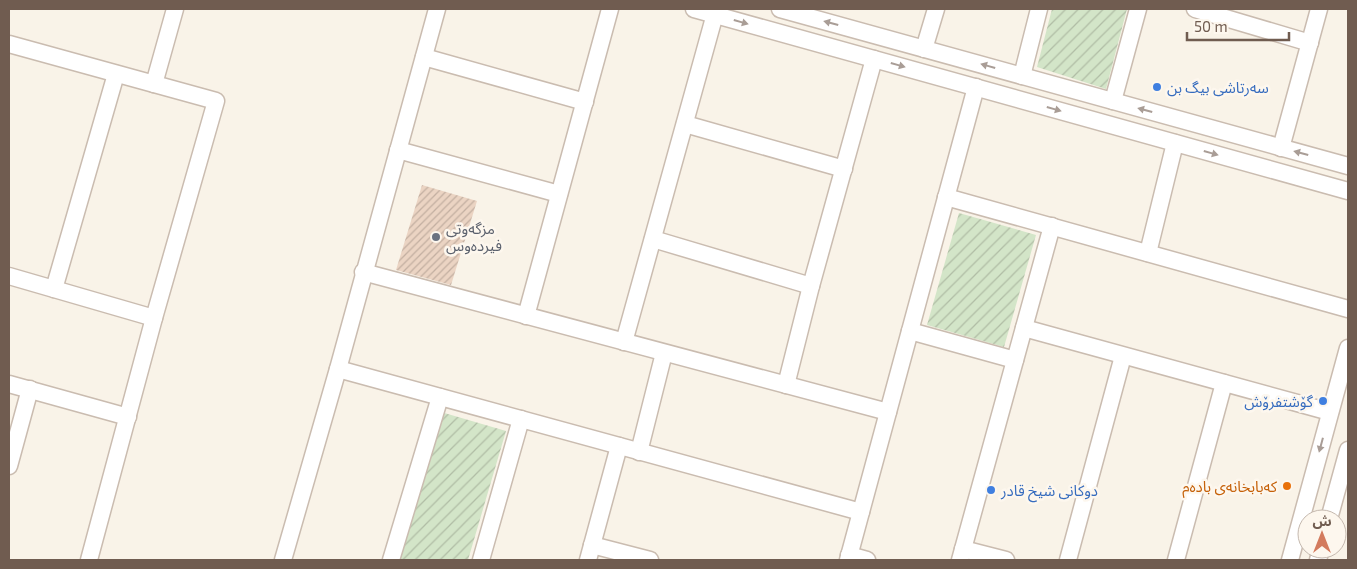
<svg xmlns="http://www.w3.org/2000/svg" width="1357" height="569" font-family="'Exo 2','Noto Sans Arabic',sans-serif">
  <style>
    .garden { fill: url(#garden-furrows) }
    .building { fill: url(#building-hatch) }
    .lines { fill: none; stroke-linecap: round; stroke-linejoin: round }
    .minor-casing { stroke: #cabcb0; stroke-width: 19 }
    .minor { stroke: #fff; stroke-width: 16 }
    .oneway { fill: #a99d96 }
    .shop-dot { fill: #3f7fe0; stroke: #fdf7ee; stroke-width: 2 }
    .worship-dot { fill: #6b7280; stroke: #fdf7ee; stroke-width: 2 }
    .food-dot { fill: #e8710a; stroke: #fdf7ee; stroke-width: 2 }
    .labels { text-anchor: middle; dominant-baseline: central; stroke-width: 5; stroke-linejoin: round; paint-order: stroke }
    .shop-label { font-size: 15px; fill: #366cbe; stroke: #fdf7ee; text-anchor: start }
    .worship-label { font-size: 15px; fill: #5b616d; stroke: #fdf7ee; text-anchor: start }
    .food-label { font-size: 15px; fill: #c56008; stroke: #fdf7ee; text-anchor: end }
  </style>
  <defs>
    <pattern id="garden-furrows" width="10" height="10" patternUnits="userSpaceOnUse" patternTransform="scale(1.25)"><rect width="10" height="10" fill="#d3e5c8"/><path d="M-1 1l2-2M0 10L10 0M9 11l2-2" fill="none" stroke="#b0bda5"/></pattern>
    <pattern id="building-hatch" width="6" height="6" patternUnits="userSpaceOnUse" patternTransform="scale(1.25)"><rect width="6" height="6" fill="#ebd4c3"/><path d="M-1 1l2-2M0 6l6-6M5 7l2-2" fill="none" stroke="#c3afa1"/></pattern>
  </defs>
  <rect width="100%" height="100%" fill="#f9f3e8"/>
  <g class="garden">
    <path d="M1052,9H1127L1106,89L1037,67Z"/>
    <path d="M959,213L1036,235L1004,347L927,325Z"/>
    <path d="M441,412L506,431L468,560H399Z"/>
  </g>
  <path class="building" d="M422,185L477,201L451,285L396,270Z"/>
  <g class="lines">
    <g class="minor-casing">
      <g id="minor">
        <path d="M694,9L1348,191"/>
        <path d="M780,9L1348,166"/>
        <path d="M1195,9L1310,43"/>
        <path d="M9,44L216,101L154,318L89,560"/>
        <path d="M924,49L936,9"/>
        <path d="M424,57L585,102"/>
        <path d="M1022,76L1039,9"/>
        <path d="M154,84L175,9"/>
        <path d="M1113,101L1138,9"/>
        <path d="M685,124L844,169"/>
        <path d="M1281,148L1319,9"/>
        <path d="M398,150L559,194"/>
        <path d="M946,197L1348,309"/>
        <path d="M653,239L811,286"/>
        <path d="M1148,253L1175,143"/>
        <path d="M363,272L888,412"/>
        <path d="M9,276L154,318"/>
        <path d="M54,289L116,74"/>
        <path d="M526,316L610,9"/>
        <path d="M1024,328L1330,412"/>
        <path d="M910,331L1015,360"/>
        <path d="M624,342L715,14"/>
        <path d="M338,369L861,512"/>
        <path d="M9,384L128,417"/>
        <path d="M786,385L811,286L874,59"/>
        <path d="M639,452L664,353"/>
        <path d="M9,466L30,389"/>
        <path d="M1329,519L1348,450"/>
        <path d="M592,545L650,560"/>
        <path d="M963,549L1006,560"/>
        <path d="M849,555L867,560"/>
        <path d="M283,560L338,369L437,9"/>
        <path d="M391,560L440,397"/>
        <path d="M481,560L521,419"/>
        <path d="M588,560L619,446"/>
        <path d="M848,560L976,87"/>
        <path d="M960,560L1052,226"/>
        <path d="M1068,560L1123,356"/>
        <path d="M1176,560L1224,383"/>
        <path d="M1290,560L1348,348"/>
        <path d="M1318,560L1321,549"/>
      </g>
    </g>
    <use href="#minor" class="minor"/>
  </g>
  <defs><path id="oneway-solid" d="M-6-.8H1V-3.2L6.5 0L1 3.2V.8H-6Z" transform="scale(1.25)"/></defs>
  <g class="oneway">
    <use href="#oneway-solid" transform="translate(741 22) rotate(16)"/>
    <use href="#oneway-solid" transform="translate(831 23) rotate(-165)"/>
    <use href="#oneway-solid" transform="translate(898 65) rotate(16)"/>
    <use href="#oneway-solid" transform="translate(988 66) rotate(-164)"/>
    <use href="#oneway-solid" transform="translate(1054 109) rotate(16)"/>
    <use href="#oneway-solid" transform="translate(1145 110) rotate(-165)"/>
    <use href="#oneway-solid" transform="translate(1211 153) rotate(16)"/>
    <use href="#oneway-solid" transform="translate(1301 153) rotate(-165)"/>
    <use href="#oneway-solid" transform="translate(1321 445) rotate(105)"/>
  </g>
  <g class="shop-dot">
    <circle cx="1157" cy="87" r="5"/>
    <circle cx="1323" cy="401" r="5"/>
    <circle cx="991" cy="490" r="5"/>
  </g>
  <circle class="worship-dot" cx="436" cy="237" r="5"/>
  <circle class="food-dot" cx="1287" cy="486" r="5"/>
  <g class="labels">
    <g class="shop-label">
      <text x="1167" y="87">سەرتاشی بیگ بن</text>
      <text x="1313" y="401" text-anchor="end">گۆشتفرۆش</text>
      <text x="1001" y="490">دوکانی شیخ قادر</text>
    </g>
    <g class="worship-label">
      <text x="446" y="228">مزگە‌وتی<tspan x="446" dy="17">فیردە‌وس</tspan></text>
    </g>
    <g class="food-label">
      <text x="1277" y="486">کەبابخانەی بادەم</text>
    </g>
  </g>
  <rect width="1357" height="569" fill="none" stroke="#705c50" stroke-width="20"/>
  <g transform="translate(1322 534)"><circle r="24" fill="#fdf7ee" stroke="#c5b9af"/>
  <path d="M0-4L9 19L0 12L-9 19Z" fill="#d37b5e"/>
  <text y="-8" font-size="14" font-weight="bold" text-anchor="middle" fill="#705c50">ش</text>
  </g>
  <path d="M1187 32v8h102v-8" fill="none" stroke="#705c50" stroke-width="2.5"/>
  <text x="1194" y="32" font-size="15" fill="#705c50" stroke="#fdf7ee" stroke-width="4" paint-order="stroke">50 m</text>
</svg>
